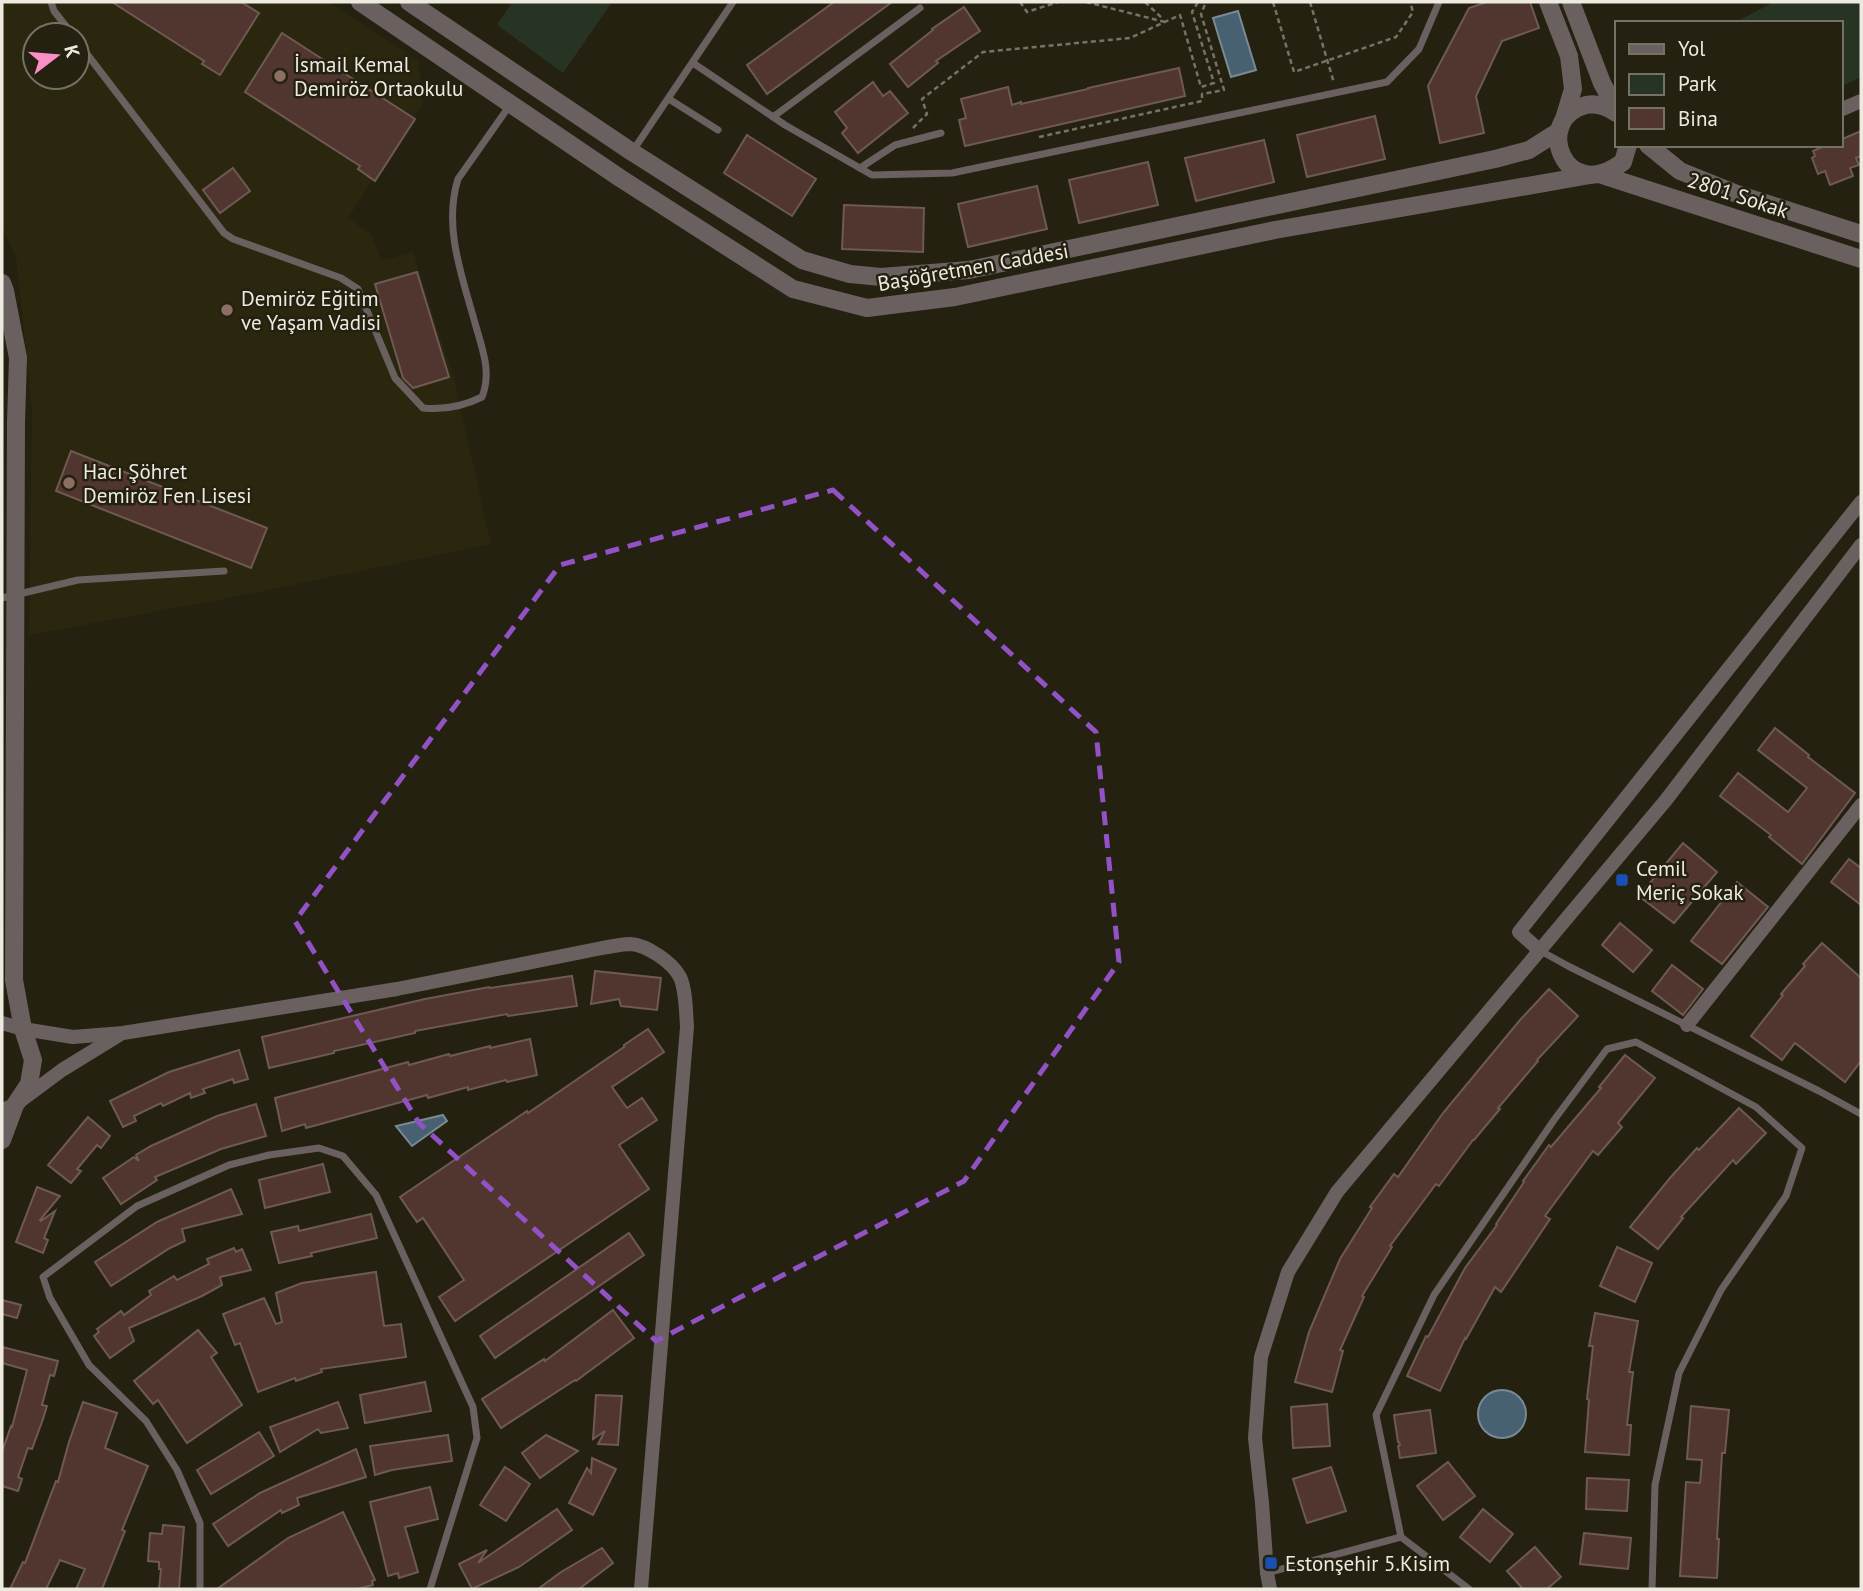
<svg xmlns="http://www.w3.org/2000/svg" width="1863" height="1591" font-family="'PT Sans',sans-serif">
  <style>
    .built { fill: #2b270f; fill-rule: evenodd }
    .green { fill: #273424 }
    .water { fill: #476172; stroke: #798a93; stroke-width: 2 }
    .building { fill: #51362f; stroke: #6e5954; stroke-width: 2 }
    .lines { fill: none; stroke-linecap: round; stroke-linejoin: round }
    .path { stroke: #767365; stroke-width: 2.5; stroke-dasharray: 5 3.5; stroke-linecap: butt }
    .service { stroke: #6a6060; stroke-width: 7 }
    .minor { stroke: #6a6060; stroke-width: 14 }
    .tertiary { stroke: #6a6060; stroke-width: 18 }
    .marked { fill: none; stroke: #9252c6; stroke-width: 5; stroke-dasharray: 14 9; stroke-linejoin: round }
    .education-dot { fill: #8d6e63; stroke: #242111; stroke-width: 2.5 }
    .transit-dot { fill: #1a4fb4; stroke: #242111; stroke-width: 2.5 }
    .labels { text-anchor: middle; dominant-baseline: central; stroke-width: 5; stroke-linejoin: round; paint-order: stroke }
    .poi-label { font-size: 21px; fill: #edebe0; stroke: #242111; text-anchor: start }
    .street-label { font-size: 21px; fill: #edebe0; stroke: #242111 }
  </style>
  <rect width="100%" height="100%" fill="#242111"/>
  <path class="built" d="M2,2H329L418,61L423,103L348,218L372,235L381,261L413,252L453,376L491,544L223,599L29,635L32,407L16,256L2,228ZM35,35H77V77H35Z"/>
  <g class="green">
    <path d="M512,2H612L563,73L497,25Z"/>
    <path d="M1774,2H1861V77L1840,87V23H1734Z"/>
  </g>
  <g class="water">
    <path d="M1238,11L1256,70L1231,77L1213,18Z"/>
    <path d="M443,1115L447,1121L412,1146L396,1126Z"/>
    <circle cx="1502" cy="1414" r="24"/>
  </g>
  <g class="building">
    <path d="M112,2H241L259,13L220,75L202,64L204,61Z"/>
    <path d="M834,2H892L767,94L747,65Z"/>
    <path d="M1487,2H1530L1539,28L1502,41L1476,96L1484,133L1440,143L1428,86L1469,8Z"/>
    <path d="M964,7L980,31L936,61L938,63L908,87L890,64L933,30L932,29Z"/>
    <path d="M282,33L415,119L375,181L358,169L360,166L245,92Z"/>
    <path d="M1179,68L1185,96L965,146L959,120L966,118L961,99L1008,87L1012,105L1021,102V104L1088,89V88Z"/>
    <path d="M873,82L883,96L890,91L908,113L858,153L842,133L847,128L835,112Z"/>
    <path d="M1375,116L1385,159L1307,177L1297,135Z"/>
    <path d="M1861,131V156L1856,158L1859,165L1850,168L1853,176L1830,185L1825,171L1818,174L1812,158L1815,156L1813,151L1827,145H1840V140Z"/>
    <path d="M747,135L816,179L792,216L724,173Z"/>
    <path d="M1264,140L1274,182L1196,201L1185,158Z"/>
    <path d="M1148,162L1158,205L1079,223L1069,180Z"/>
    <path d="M233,168L250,191L220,213L203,190Z"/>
    <path d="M1037,186L1047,229L968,247L958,204Z"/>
    <path d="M844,205L924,208L923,252L842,249Z"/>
    <path d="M417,272L449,377L413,388L403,378L375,284Z"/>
    <path d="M71,451L267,528L251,568L56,491Z"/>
    <path d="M1775,728L1809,755L1808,757L1855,793L1802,864L1769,837L1771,835L1720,796L1738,773L1788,812L1807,788L1758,750Z"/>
    <path d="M1683,843L1717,872L1674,923L1639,896Z"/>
    <path d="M1849,859L1861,868V905L1831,882Z"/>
    <path d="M1737,882L1768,907L1722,964L1691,941Z"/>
    <path d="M1620,923L1652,950L1633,972L1602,945Z"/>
    <path d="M1822,943L1861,978V1061L1845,1082L1795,1043L1782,1060L1751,1036L1783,995L1781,994L1805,966L1803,964Z"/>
    <path d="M1672,965L1703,989L1683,1015L1652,991Z"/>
    <path d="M595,971L661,978L657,1010L621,1006L619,999L591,1004Z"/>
    <path d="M572,976L577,1006L508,1016L507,1014L415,1031V1033L334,1051V1053L269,1068L262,1037L425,999L489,987L490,988Z"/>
    <path d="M1549,989L1578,1016L1537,1060L1538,1061L1498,1108L1500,1109L1474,1140H1473L1439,1186L1436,1184L1390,1246L1392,1247L1362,1296L1364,1297L1340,1350L1343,1351L1332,1392L1295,1382L1309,1332L1340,1259L1372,1208L1370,1207L1394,1174L1398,1177L1443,1113L1520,1020Z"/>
    <path d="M648,1029L664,1052L612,1087L627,1108L642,1098L657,1120L619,1145L649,1189L455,1321L439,1297L464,1280L423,1218L417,1222L400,1197L527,1111L528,1113L624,1047V1045Z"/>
    <path d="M530,1039L537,1075L507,1082L506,1080L468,1090V1087L428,1098L427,1095L306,1128L305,1124L282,1131L275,1098L408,1062L409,1065L449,1054L450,1056L490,1046V1048Z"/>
    <path d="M239,1050L248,1079L234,1083L233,1079L203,1089L205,1093L191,1098L190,1093L163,1106L161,1103L134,1116L136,1121L123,1127L110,1101L169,1072Z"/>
    <path d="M1625,1055L1655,1078L1618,1123L1622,1127L1598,1155L1593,1151L1545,1216L1550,1219L1501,1292L1495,1287L1466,1339L1465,1338L1440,1391L1407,1376L1426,1336L1428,1337L1465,1268L1497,1225L1496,1224L1524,1182L1523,1181L1549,1145L1551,1147L1601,1088L1599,1087Z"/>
    <path d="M256,1104L266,1136L221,1149L155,1177L157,1180L121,1204L103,1178L134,1157L139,1161L136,1155L151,1146L217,1116Z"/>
    <path d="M1739,1108L1766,1133L1736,1164L1733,1160L1681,1217L1683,1218L1658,1249L1630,1227L1670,1178L1697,1148L1699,1150Z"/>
    <path d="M88,1117L110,1136L101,1148L97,1145L77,1169L81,1171L71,1183L48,1165Z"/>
    <path d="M323,1164L330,1192L265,1208L259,1180Z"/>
    <path d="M37,1187L60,1196L40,1220L41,1221L55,1211L44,1238L48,1240L43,1253L16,1242Z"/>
    <path d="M231,1189L242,1214L182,1229L185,1241L170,1248L111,1286L95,1262L157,1222Z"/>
    <path d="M371,1214L377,1238L311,1253L312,1256L279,1263L271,1232L298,1226L299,1231Z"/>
    <path d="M629,1233L644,1255L495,1358L480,1336Z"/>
    <path d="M1617,1247L1652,1263L1635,1302L1600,1286Z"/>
    <path d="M234,1248L236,1252L242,1249L251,1270L220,1277L222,1285L202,1296L129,1328L134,1341L110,1358L94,1336L99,1332L97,1329L121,1311L124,1315L151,1295L149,1291L174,1276L177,1280L209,1264L207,1259Z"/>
    <path d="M376,1272L384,1326L401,1324L406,1357L321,1369L322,1372L296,1381L295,1378L258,1392L240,1343L235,1345L223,1314L264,1298L276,1324L282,1322L276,1293L302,1283Z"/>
    <path d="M2,1300L21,1305L17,1318L2,1314Z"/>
    <path d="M613,1310L634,1338L576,1381L575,1380L501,1428L482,1399L544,1359L545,1361Z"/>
    <path d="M1595,1313L1638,1321L1629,1372H1633L1627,1425H1631L1629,1455L1585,1452L1589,1400L1587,1399L1593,1346H1589Z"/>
    <path d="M198,1330L217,1353L211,1357L242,1405L187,1443L158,1400L153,1404L134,1381Z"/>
    <path d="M2,1347L58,1361L54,1376L50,1375L42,1405L47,1406L43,1419L32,1449L28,1448L18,1477L22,1479L18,1491L2,1486V1452L11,1426L12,1427L27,1370L2,1363Z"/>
    <path d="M425,1382L431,1411L365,1423L360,1395Z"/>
    <path d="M596,1395L622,1396L618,1445L598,1444L605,1431L593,1439Z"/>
    <path d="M83,1402L117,1413L105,1448L148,1466L122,1530L125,1531L102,1589H76L85,1569L60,1560L46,1589H10L23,1562L25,1563L56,1481L58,1482L69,1442Z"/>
    <path d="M338,1402L348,1428L321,1433L318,1429L280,1452L270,1427Z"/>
    <path d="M1327,1404L1330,1446L1293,1448L1291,1407Z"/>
    <path d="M1691,1406L1729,1410L1725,1453H1722L1717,1539H1719L1717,1578L1680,1576L1686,1482L1700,1483L1702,1460L1687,1459Z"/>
    <path d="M1430,1410L1436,1453L1400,1458L1398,1446L1400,1445L1399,1442H1398L1394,1415Z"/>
    <path d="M259,1432L274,1456L211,1494L197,1470Z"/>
    <path d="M448,1435L452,1461L392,1470L375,1475L370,1446Z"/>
    <path d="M546,1435L578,1451L540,1478L522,1453Z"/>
    <path d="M356,1449L366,1477L297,1498L299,1505L282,1513L281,1510L228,1546L213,1524L260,1493Z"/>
    <path d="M592,1458L616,1469L593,1515L569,1503L587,1468L591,1473Z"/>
    <path d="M1448,1462L1475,1496L1443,1520L1417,1486Z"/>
    <path d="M505,1467L530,1484L506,1521L480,1505Z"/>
    <path d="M1331,1467L1346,1511L1307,1523L1293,1479Z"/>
    <path d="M1587,1478L1629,1480L1627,1511L1586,1509Z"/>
    <path d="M430,1487L438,1519L405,1527L418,1572L399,1578L398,1573L388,1576L370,1502Z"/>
    <path d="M557,1509L572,1530L519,1567L472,1589L459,1564L487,1550L478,1563Z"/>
    <path d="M1483,1509L1513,1534L1490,1562L1460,1537Z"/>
    <path d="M343,1512L375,1580L372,1581L373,1585L357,1589H217L288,1538Z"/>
    <path d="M163,1525L184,1527L179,1589H159L161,1569H159V1562L148,1561L150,1533L162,1534Z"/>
    <path d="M1584,1533L1631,1538L1628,1569L1580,1564Z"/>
    <path d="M1535,1547L1561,1577L1547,1589H1523L1507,1571Z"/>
    <path d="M602,1548L613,1563L579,1589H538L561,1572Z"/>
  </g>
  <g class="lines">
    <g class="path">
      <path d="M1020,2L1027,12L1058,2"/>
      <path d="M1086,2L1165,22"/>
      <path d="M1145,2L1163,19"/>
      <path d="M1273,2L1294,72L1396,37L1413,12L1410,2"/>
      <path d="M1310,2L1334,83"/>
      <path d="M913,128L927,114L922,99L983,52L1130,38L1180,15L1201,87L1214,83L1192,12L1198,2"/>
      <path d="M1039,137L1202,101V94L1224,90L1201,14L1206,2"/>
    </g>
    <g class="service">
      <path d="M51,2L54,11L73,35"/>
      <path d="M77,41L224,233L233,239L341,278L358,289L395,378L423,408C443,410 464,406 482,397C492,372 482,348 475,323C462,276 443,227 458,179L510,105"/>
      <path d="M693,63L785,125L872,175L952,173L1387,82L1419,49L1439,2"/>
      <path d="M669,99L718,130"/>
      <path d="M773,117L920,8"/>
      <path d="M632,152L733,2"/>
      <path d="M860,168L895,145L941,133"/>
      <path d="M2,598L78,580L224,571"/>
      <path d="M1539,950L1568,966L1819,1091L1861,1114"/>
      <path d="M1401,1537L1469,1589"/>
      <path d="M1267,1573L1401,1537L1376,1415L1434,1295L1554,1120L1607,1049L1636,1042L1756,1107L1802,1148L1786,1196L1721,1290L1679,1373L1655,1485L1652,1589"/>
      <path d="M200,1589V1523L177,1470L146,1421L89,1365L50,1298L43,1277L137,1206L229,1165L269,1155L319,1148L343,1156L376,1195L473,1407L477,1438L430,1589"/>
    </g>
    <g class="minor">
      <path d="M1840,110L1861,101"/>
      <path d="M1539,950L1519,932L1861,502"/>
      <path d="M2,1023L23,1029L73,1037L123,1033L397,989L602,948C611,947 621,944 630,944C647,945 672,962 680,977C686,990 686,1013 687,1027L641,1589"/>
      <path d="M1687,1025L1861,805"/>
      <path d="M2,1110L15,1105L62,1070L119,1035"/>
      <path d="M1270,1589L1267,1573L1262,1503L1255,1438L1261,1357L1288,1272L1337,1192L1666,800L1861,545"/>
    </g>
    <g class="tertiary">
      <path d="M360,2L620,178L793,289L867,308L955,297L1275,230L1590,175"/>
      <path d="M409,2L632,152L802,260L850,274L881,277L969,270L1495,159L1529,150L1559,131"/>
      <path d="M1548,2L1569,56L1573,89L1564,119"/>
      <path d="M1571,2L1602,83L1616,109"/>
      <path d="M1616,113C1607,106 1597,103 1586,105C1532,118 1564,207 1623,162L1628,145"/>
      <path d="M1648,145L1680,171L1737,194L1861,234"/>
      <path d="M1602,175L1861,259"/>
      <path d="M2,283L5,291L18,358L16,422L14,980L23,1029L33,1060L29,1084L15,1105L2,1140"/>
    </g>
  </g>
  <path class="marked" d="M833,490L1096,732L1119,962L964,1181L656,1341L419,1123L295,921L560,565Z"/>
  <g class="education-dot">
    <circle cx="280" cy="76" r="7"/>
    <circle cx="227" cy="310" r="7"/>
    <circle cx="69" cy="483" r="7"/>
  </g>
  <g class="transit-dot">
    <rect x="1615" y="873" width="14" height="14" rx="3.5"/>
    <rect x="1264" y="1556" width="14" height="14" rx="3.5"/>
  </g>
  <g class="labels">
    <g class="poi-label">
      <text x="294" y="64">İsmail Kemal<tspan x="294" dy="24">Demiröz Ortaokulu</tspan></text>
      <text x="241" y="298">Demiröz Eğitim<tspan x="241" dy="24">ve Yaşam Vadisi</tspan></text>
      <text x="83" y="471">Hacı Şöhret<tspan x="83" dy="24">Demiröz Fen Lisesi</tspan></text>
      <text x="1636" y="868">Cemil<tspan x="1636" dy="24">Meriç Sokak</tspan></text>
      <text x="1285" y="1563">Estonşehir 5.Kisim</text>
    </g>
    <g class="street-label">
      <text transform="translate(1738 195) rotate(18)">2801 Sokak</text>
      <text transform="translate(973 267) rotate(-10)">Başöğretmen Caddesi</text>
    </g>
  </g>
  <rect width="1863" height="1591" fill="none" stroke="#edebe0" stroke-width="7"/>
  <rect x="1615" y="21" width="228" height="126" fill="#242111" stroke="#747264" stroke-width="2"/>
  <rect x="1629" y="44" width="35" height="10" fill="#6a6060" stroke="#747264" stroke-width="2"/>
  <text x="1678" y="56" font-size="21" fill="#edebe0">Yol</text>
  <rect x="1629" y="74" width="35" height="21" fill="#273424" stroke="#747264" stroke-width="2"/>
  <text x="1678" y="91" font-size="21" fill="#edebe0">Park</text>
  <rect x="1629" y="108" width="35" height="21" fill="#51362f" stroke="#747264" stroke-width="2"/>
  <text x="1678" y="126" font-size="21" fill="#edebe0">Bina</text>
  <g transform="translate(56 56) rotate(74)"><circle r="33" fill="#242111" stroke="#747264" stroke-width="2"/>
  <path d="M0-5L12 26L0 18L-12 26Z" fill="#fa8fc6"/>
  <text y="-10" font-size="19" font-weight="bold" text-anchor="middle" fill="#edebe0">K</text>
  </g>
</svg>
